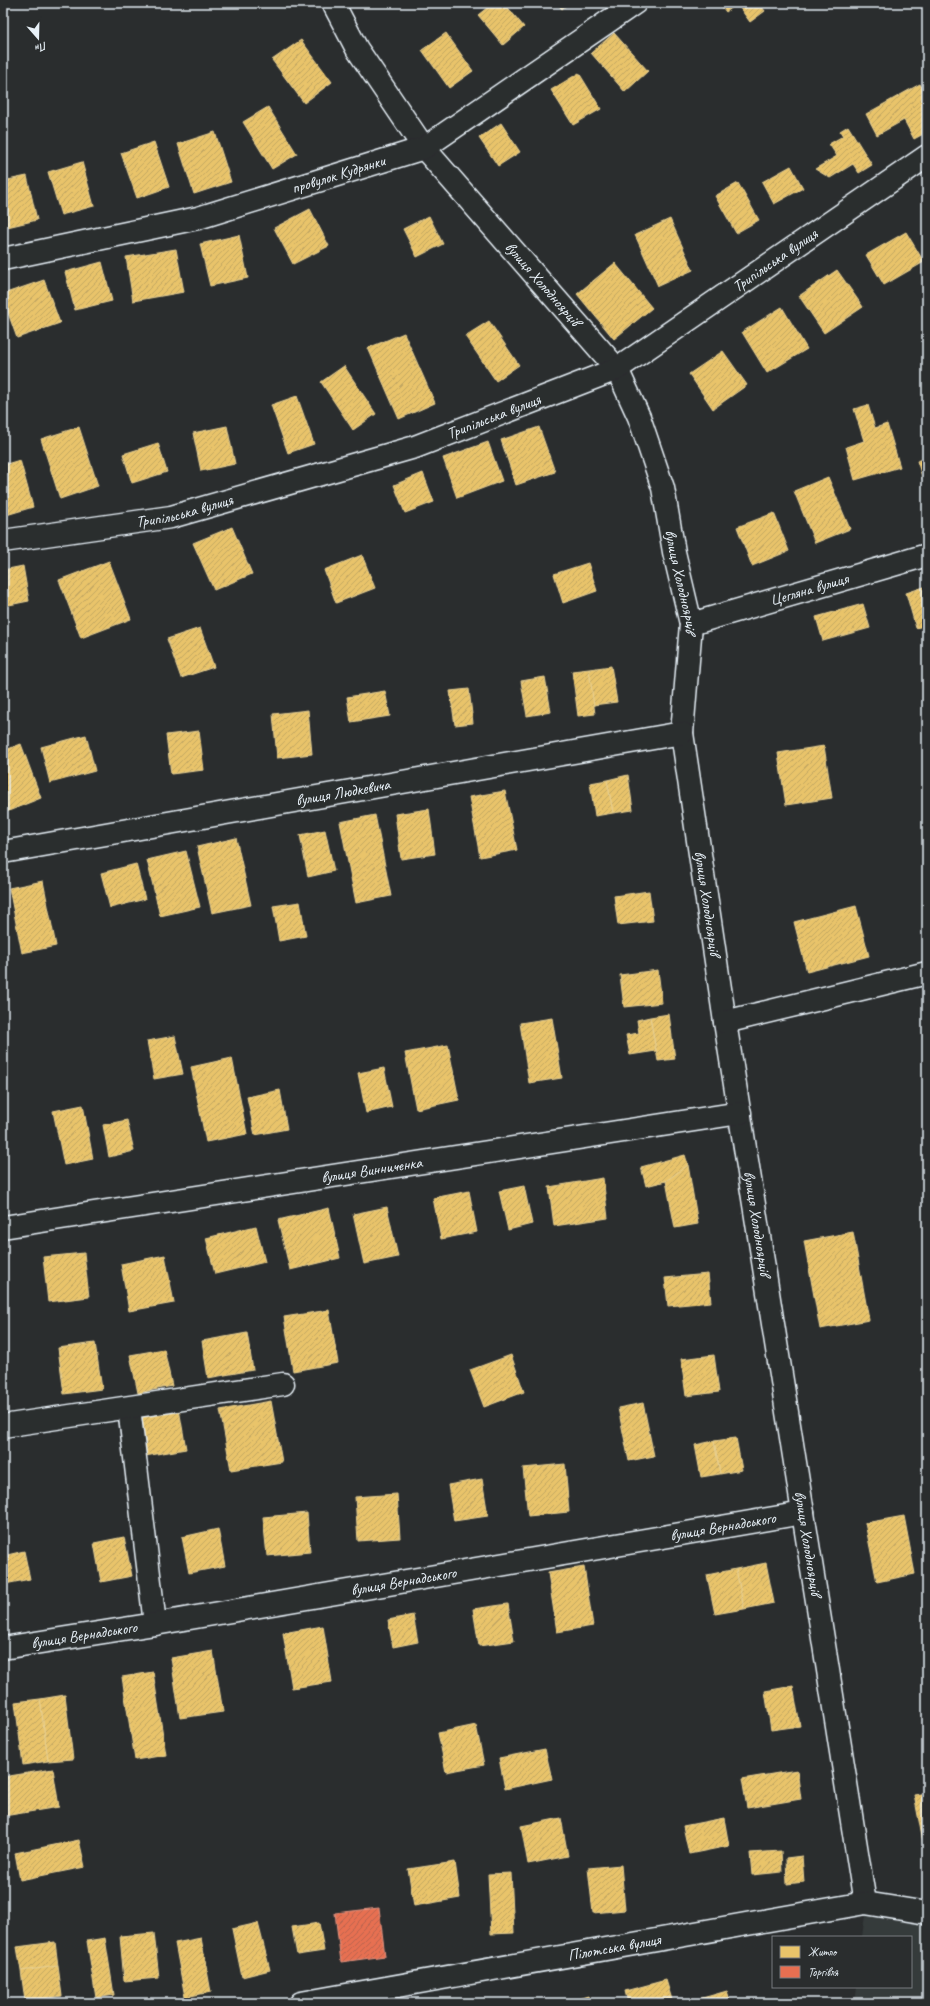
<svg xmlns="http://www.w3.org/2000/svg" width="930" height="2006" font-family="Caveat,sans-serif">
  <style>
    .built { fill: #363a3b }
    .homes { fill: url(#homes-hatch); stroke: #e9d295 }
    .shops { fill: url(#shops-hatch); stroke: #e79683 }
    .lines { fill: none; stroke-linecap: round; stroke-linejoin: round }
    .minor-casing { stroke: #e8f1f8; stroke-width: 25 }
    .minor { stroke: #2a2d2e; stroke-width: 22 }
    .labels { text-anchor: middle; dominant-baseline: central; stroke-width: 4; stroke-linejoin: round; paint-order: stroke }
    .street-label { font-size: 16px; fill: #e8f1f8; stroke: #2a2d2e }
  </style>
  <defs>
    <pattern id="homes-hatch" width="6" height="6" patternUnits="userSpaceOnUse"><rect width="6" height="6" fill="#e9c46a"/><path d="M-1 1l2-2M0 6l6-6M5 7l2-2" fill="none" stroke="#c0a562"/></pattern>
    <pattern id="shops-hatch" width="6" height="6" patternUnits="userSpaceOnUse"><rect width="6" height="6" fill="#e76f51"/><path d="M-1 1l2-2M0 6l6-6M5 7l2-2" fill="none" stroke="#b7634f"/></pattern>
  </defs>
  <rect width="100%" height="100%" fill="#2a2d2e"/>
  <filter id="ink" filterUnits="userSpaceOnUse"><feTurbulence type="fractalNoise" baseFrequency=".025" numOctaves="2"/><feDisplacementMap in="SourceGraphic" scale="8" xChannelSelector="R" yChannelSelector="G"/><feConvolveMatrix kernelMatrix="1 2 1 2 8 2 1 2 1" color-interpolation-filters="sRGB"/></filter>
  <g filter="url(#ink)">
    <path class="built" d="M865,1915L927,1925V2003H855L857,1987H911V1937H862Z"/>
    <g class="homes">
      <path d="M493,3H504L524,27L503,45L478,15Z"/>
      <path d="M556,3H569L562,9Z"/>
      <path d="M719,3H759L765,11L750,22L737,4L726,12Z"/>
      <path d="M446,33L473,71L449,88L422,50Z"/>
      <path d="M614,33L648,71L625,92L591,53Z"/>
      <path d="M301,40L332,82L304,103L272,60Z"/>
      <path d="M579,73L601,109L573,125L551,90Z"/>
      <path d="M920,84L927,96V132L914,139L904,120L877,135L866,114Z"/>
      <path d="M268,107L297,154L272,169L243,122Z"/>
      <path d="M501,123L520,152L498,166L479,138Z"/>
      <path d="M848,126L872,165L859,173L853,164L830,178L815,169L837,156L829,144L843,136L840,131Z"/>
      <path d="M215,132L231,182L194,194L178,144Z"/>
      <path d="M154,142L169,187L137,198L121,153Z"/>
      <path d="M82,162L94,206L61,215L48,172Z"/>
      <path d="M791,166L803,188L774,204L762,182Z"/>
      <path d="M27,176L37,220L3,228V181Z"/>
      <path d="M738,183L759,220L736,233L715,196Z"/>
      <path d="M310,209L329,246L293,264L274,228Z"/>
      <path d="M429,216L443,244L417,257L403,229Z"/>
      <path d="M670,219L693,270L658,286L635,235Z"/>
      <path d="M906,232L924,262L884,285L866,255Z"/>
      <path d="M239,235L248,278L210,286L200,244Z"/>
      <path d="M176,249L184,292L133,301L126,257Z"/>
      <path d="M102,262L112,301L75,310L65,272Z"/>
      <path d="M615,263L652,308L614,339L577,294Z"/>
      <path d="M837,270L863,307L824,333L799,296Z"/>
      <path d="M44,280L60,323L17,338L3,299V294Z"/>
      <path d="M782,307L807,349L767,373L742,332Z"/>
      <path d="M489,321L519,365L496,381L465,336Z"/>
      <path d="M404,333L435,403L399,419L368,348Z"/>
      <path d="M723,351L747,385L713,409L689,374Z"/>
      <path d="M344,366L376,414L353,430L321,382Z"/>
      <path d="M297,396L314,444L288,453L271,405Z"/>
      <path d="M868,405L875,428L887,424L900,467L855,480L846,447L864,441L854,409Z"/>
      <path d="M227,426L235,464L201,471L193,433Z"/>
      <path d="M79,427L98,486L60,499L41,439Z"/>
      <path d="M539,427L555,472L516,485L501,440Z"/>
      <path d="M488,442L502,481L457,498L443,458Z"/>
      <path d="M158,443L167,472L132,483L123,454Z"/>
      <path d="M927,458V491L917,461Z"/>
      <path d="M20,460L33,507L3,516V465Z"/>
      <path d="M423,473L434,502L405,513L394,485Z"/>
      <path d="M828,477L850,529L815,543L794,491Z"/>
      <path d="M774,513L789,551L752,566L737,527Z"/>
      <path d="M232,527L252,574L214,590L193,543Z"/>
      <path d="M362,555L375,588L336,603L324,570Z"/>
      <path d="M109,561L131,619L81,638L59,580Z"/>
      <path d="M588,563L597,591L563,603L554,574Z"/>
      <path d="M23,566L29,601L4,606L3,570Z"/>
      <path d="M927,586V625L916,628L906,593Z"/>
      <path d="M863,604L870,628L823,641L816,617Z"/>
      <path d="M200,628L214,667L181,678L167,639Z"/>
      <path d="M611,666L617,702L593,705L589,669Z"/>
      <path d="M589,669L595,714L578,716L572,671Z"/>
      <path d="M545,677L551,712L527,716L521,681Z"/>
      <path d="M469,689L473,723L455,725L450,691Z"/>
      <path d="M385,691L390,716L351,722L347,697Z"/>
      <path d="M308,710L312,754L277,758L273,714Z"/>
      <path d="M199,731L204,770L171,774L166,735Z"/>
      <path d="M86,735L95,771L50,783L41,747Z"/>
      <path d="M21,744L41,798L6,812L3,805V751Z"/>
      <path d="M824,746L832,798L786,805L778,753Z"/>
      <path d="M628,775L633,810L613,813L607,780Z"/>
      <path d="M607,780L613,813L595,816L590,783Z"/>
      <path d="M505,791L517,850L480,857L469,797Z"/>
      <path d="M429,809L435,854L401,859L395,814Z"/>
      <path d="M375,815L391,896L356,903L340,822Z"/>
      <path d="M325,830L334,871L308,877L300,835Z"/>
      <path d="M236,838L251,905L212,913L197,847Z"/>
      <path d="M186,851L200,907L160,916L147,860Z"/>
      <path d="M136,864L145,899L110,908L101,873Z"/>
      <path d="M43,881L56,946L22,953L9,888Z"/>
      <path d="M649,891L653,921L618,925L614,896Z"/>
      <path d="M300,902L306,936L279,941L273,906Z"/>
      <path d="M856,906L869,956L807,972L794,922Z"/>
      <path d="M658,970L662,1003L624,1007L620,975Z"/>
      <path d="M669,1014L675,1059L658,1061L650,1017Z"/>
      <path d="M650,1017L656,1051L630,1055L626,1035L639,1033L637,1020Z"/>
      <path d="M552,1018L562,1078L529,1083L520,1023Z"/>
      <path d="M175,1036L183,1074L154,1079L147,1041Z"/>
      <path d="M448,1045L459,1100L416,1109L405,1053Z"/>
      <path d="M232,1058L247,1134L206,1142L191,1067Z"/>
      <path d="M384,1068L392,1107L366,1113L358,1073Z"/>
      <path d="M280,1090L287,1129L255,1135L247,1097Z"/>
      <path d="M83,1105L93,1159L64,1165L53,1111Z"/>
      <path d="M127,1120L134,1151L109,1157L103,1125Z"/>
      <path d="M685,1155L688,1165L666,1181L646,1186L641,1167Z"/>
      <path d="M688,1165L698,1224L675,1228L666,1181Z"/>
      <path d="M603,1178L608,1218L554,1226L549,1187Z"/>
      <path d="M524,1186L532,1224L508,1230L499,1191Z"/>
      <path d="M469,1191L477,1232L441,1239L433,1198Z"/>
      <path d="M387,1207L398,1257L364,1264L353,1214Z"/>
      <path d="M329,1208L340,1258L290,1270L278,1220Z"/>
      <path d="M256,1226L265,1262L215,1274L206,1238Z"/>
      <path d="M853,1232L869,1320L820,1329L804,1241Z"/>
      <path d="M84,1253L89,1297L48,1302L43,1257Z"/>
      <path d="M165,1255L174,1303L129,1311L121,1264Z"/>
      <path d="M708,1274L711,1302L668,1306L665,1278Z"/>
      <path d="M329,1310L338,1363L293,1371L284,1317Z"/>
      <path d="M247,1333L253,1370L208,1378L202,1341Z"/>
      <path d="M95,1343L102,1389L64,1394L58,1348Z"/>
      <path d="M164,1349L172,1386L138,1393L130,1355Z"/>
      <path d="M511,1355L524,1392L484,1407L470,1370Z"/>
      <path d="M714,1355L719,1392L686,1396L681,1359Z"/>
      <path d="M271,1401L282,1462L231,1470L220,1410Z"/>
      <path d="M643,1403L654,1456L629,1461L618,1408Z"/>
      <path d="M179,1409L186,1449L145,1456L138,1416Z"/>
      <path d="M736,1438L742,1470L720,1474L714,1441Z"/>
      <path d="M714,1441L720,1474L701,1477L695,1445Z"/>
      <path d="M565,1464L569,1512L528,1516L523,1468Z"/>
      <path d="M482,1479L488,1516L454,1521L448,1485Z"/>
      <path d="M397,1494L400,1538L358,1541L355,1497Z"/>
      <path d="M307,1513L310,1552L267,1556L263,1517Z"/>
      <path d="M904,1516L915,1574L877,1582L865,1523Z"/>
      <path d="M218,1529L225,1566L189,1573L182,1537Z"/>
      <path d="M124,1537L132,1576L101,1582L94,1543Z"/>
      <path d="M24,1551L30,1579L5,1584L3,1575V1556Z"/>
      <path d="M766,1563L774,1603L744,1609L736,1569Z"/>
      <path d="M584,1567L593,1626L557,1632L548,1573Z"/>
      <path d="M736,1569L744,1609L715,1614L707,1575Z"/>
      <path d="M508,1604L514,1641L479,1646L473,1609Z"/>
      <path d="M413,1615L418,1642L393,1647L388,1620Z"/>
      <path d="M323,1626L332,1682L292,1688L283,1633Z"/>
      <path d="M213,1651L223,1712L180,1718L171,1658Z"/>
      <path d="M153,1672L166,1755L135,1760L122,1677Z"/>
      <path d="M793,1686L800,1726L771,1730L765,1691Z"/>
      <path d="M65,1695L73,1759L48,1761L40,1699Z"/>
      <path d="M40,1699L48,1761L23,1765L15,1702Z"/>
      <path d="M476,1725L484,1765L446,1772L438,1733Z"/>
      <path d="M545,1749L552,1779L505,1789L499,1758Z"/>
      <path d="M53,1769L59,1807L4,1816L3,1777Z"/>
      <path d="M797,1770L801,1799L747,1808L742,1779Z"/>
      <path d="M927,1793V1847H924L914,1795Z"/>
      <path d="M561,1818L568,1856L528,1864L521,1826Z"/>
      <path d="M724,1818L729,1846L689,1854L683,1826Z"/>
      <path d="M79,1840L85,1867L20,1880L15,1853Z"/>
      <path d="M781,1851L782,1872L752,1875L750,1853Z"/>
      <path d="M802,1856L804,1882L787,1884L786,1858Z"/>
      <path d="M455,1862L460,1898L414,1906L408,1869Z"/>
      <path d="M621,1865L625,1910L593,1913L588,1868Z"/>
      <path d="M511,1873L514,1933L491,1934L488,1874Z"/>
      <path d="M258,1923L270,1970L242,1977L232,1929Z"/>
      <path d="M319,1923L324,1951L297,1955L292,1927Z"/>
      <path d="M154,1933L159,1978L124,1981L120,1936Z"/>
      <path d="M105,1938L114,1995L96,1998L87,1941Z"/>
      <path d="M201,1938L211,1992L185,1997L175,1943Z"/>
      <path d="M55,1942L58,1966L21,1971L17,1947Z"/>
      <path d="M58,1966L62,1996L25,2001L21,1971Z"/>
      <path d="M666,1980L673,2003H628L625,1991Z"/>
      <path d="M727,1991L731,2003H701L699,1999Z"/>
      <path d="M588,1996L590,2003H565Z"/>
    </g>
    <path class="shops" d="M379,1908L385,1956L341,1962L335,1913Z"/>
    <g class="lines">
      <g class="minor-casing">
        <g id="minor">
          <path id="s1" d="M333,3L357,49L424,148L617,369L639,417L663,488L674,552L691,624L682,733L725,1022L865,1903"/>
          <path id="s2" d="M3,259L198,218L424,148L635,3"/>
          <path id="s3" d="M3,541L171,517L415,447L617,369L927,156"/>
          <path id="s4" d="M691,624L927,555"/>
          <path id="s5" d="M3,852L682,733"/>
          <path d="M725,1022L927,973"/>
          <path id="s6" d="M3,1227L740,1113"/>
          <path d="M129,1408L155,1624"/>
          <path d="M3,1426L283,1384"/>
          <path id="s7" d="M3,1648L155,1624L803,1513"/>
          <path id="s8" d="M301,2003L865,1903L927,1913"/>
        </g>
      </g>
      <use href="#minor" class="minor"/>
    </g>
  </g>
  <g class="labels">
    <g class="street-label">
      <text stroke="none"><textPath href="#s2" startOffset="346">провулок Кудрянки</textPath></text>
      <text stroke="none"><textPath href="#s3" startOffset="832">Трипільська вулиця</textPath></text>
      <text stroke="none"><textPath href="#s1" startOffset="352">вулиця Холодноярців</textPath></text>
      <text stroke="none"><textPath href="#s3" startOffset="508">Трипільська вулиця</textPath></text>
      <text stroke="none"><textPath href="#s3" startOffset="184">Трипільська вулиця</textPath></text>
      <text stroke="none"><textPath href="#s1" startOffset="688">вулиця Холодноярців</textPath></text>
      <text stroke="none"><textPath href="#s4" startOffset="123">Цегляна вулиця</textPath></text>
      <text stroke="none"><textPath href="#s5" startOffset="345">вулиця Людкевича</textPath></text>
      <text stroke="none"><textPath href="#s1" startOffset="1013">вулиця Холодноярців</textPath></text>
      <text stroke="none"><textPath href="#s6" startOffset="373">вулиця Винниченка</textPath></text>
      <text stroke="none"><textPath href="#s1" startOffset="1337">вулиця Холодноярців</textPath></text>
      <text stroke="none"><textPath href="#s7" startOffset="730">вулиця Вернадського</textPath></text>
      <text stroke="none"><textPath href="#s1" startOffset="1661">вулиця Холодноярців</textPath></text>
      <text stroke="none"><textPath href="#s7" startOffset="406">вулиця Вернадського</textPath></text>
      <text stroke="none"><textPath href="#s7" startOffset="82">вулиця Вернадського</textPath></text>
      <text stroke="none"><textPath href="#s8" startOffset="318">Пілотська вулиця</textPath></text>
    </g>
  </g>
  <rect width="930" height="2006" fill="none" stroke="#2a2d2e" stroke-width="16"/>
  <rect x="8" y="8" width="914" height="1990" fill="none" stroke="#e8f1f8" stroke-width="1.5" filter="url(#ink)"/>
  <rect x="772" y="1936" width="140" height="52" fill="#2a2d2e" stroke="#767b7f"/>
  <rect x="780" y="1946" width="20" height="12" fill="#e9c46a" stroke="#767b7f"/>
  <text x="808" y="1956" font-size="12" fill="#e8f1f8">Житло</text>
  <rect x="780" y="1966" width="20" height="12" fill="#e76f51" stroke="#767b7f"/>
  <text x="808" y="1976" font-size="12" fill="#e8f1f8">Торгівля</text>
  <g transform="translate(38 38) rotate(160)" stroke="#2a2d2e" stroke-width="3" paint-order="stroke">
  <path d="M0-3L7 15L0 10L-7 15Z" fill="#e8f1f8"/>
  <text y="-6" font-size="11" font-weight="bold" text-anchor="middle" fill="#e8f1f8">Пн</text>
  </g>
</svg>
